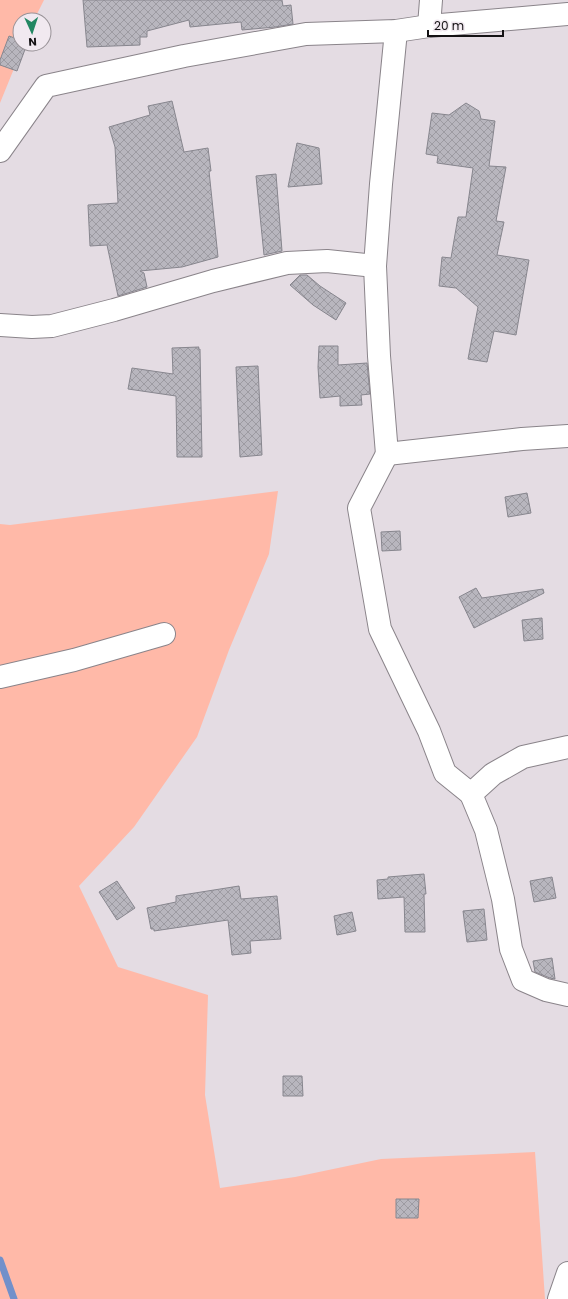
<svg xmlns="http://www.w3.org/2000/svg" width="568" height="1299" font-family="Poppins,sans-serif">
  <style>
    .grass { fill: #ffb9a8 }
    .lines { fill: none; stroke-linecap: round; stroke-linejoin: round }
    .stream { stroke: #7290ca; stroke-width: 7 }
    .building { fill: url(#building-cross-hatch); stroke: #87868e }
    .minor-casing { stroke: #8a848a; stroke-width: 24 }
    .minor { stroke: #fff; stroke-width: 22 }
  </style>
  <defs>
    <pattern id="building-cross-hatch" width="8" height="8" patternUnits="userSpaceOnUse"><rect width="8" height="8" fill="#b8b6be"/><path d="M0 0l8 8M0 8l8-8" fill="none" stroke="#9d9ba2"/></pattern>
  </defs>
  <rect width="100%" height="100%" fill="#e4dce3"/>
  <g class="grass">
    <path d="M0,0H44L34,20H20V44H24L0,103Z"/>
    <path d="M278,491L269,554L229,650L197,737L134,827L79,886L118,967L208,995L205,1095L220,1188L295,1177L381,1159L535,1152L545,1299H0V524L10,525Z"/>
  </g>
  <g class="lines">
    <path class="stream" d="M0,1260L14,1299"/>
  </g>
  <g class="building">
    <path d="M83,0H282L283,6L291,5L293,24L275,27L242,30L241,22L190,27L189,20L147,31V37H140V45L87,47Z"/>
    <path d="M9,36L20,40V44H27L17,71L0,65V60Z"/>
    <path d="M172,101L184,152L208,148L211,171H209L218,257L182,267L140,271L144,273L147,287L118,296L107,245L90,246L88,205L118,203L115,147L109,127L150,115L148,106Z"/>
    <path d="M466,103L479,111L481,119L495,121L489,166L506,167L496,221L504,222L497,255L529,260L516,335L494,331L487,362L468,359L478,307L456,288L439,286L442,257L451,258L458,217H466L473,168L437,163L438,156L426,154L432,113L449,115Z"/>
    <path d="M297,143L319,148L322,184L288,187Z"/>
    <path d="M276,174L282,251L264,255L256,176Z"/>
    <path d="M300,275H307L320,286L346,303L336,320L313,305L290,285Z"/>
    <path d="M319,346H338V365L367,363L370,394L361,395L362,405L340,406V396L320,398L318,367Z"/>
    <path d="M199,347L198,349H200L202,457H177L176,396L128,389L132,368L173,374L172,348Z"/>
    <path d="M258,366L262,455L240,457L236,367Z"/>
    <path d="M527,493L531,513L508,517L505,497Z"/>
    <path d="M400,531L401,550L382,551L381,532Z"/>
    <path d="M476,588L482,598L543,589L544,593L474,628L459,597Z"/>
    <path d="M542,618L543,639L524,641L522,620Z"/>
    <path d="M424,874L426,894H424L425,932H405L404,897L378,899L377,880L388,879V877Z"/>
    <path d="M552,877L556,898L534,902L530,881Z"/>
    <path d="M117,881L135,908L117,920L99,892Z"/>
    <path d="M239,886L241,899L277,896L281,939L250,941L251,953L232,955L228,920L154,931V929H151L147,908L176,902V896Z"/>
    <path d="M484,909L487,940L467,942L463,911Z"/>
    <path d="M352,912L356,931L337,935L334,916Z"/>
    <path d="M552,958L555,979L550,978L535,972L533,961Z"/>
    <path d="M283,1076H302L303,1096H283Z"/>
    <path d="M396,1199H419L418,1218H396Z"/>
  </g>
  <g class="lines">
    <g class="minor-casing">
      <g id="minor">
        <path d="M429,26L431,0"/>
        <path d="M396,31L381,184L375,266L379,356L387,454L522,439L568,436"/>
        <path d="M0,151L46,86L184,56L306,34L396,31L429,26L568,14"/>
        <path d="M0,325L32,327L52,326L114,310L213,281L287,263L327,261L375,266"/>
        <path d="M387,454L359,508L380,629L429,731L445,773L471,794"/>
        <path d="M0,677L74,660L164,634"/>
        <path d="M568,747L523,757L493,774L471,794L486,830L503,899L511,949L523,980L546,990L568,995"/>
        <path d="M559,1299L568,1273"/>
      </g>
    </g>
    <use href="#minor" class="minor"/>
  </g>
  <g transform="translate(32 32) rotate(177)"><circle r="19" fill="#f1e9f0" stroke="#999398"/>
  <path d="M0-3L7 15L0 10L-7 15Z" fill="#228762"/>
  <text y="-6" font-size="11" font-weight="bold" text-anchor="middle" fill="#141214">N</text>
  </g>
  <path d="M428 30v6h75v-6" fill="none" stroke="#141214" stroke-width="2"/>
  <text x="434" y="30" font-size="12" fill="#141214" stroke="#f1e9f0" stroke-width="3" paint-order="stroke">20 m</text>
</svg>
